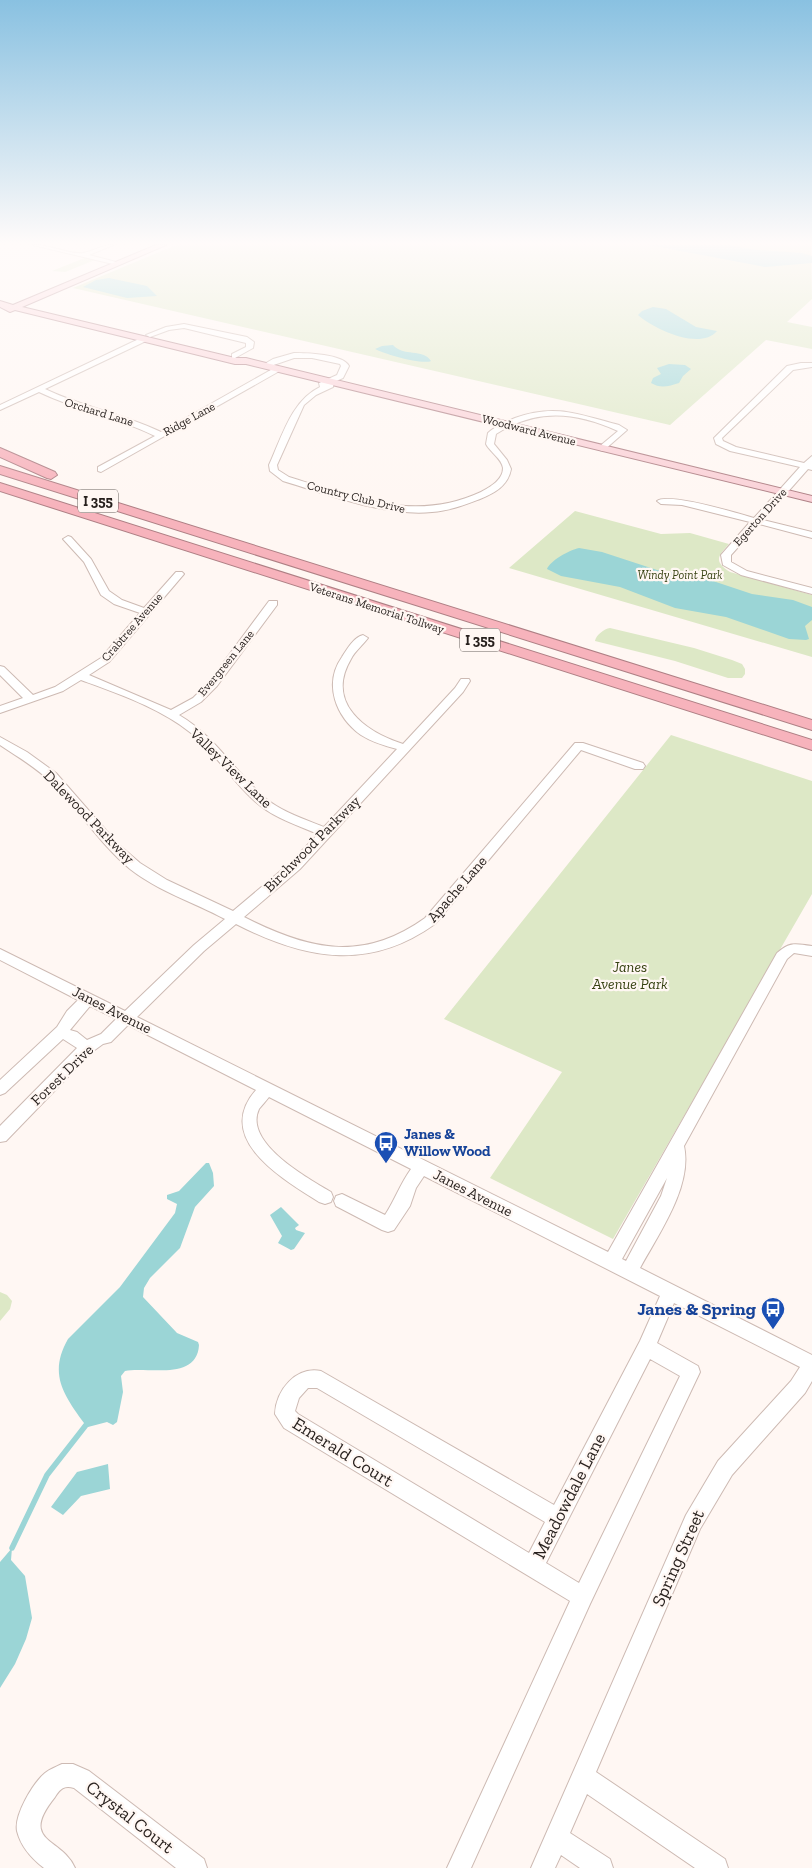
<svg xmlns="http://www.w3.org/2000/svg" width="812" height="1868" font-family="'Zilla Slab',serif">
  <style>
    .green { fill: #dde8c6 }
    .water { fill: #9bd5d6 }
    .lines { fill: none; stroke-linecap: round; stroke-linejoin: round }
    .stream { stroke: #9bd5d6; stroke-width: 5.5 }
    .minor-casing { stroke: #cdbab3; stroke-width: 2 }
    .major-casing { stroke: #ae7f84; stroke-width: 2 }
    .highway-casing { stroke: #ae7f84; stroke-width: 2 }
    .minor { fill: #fff; fill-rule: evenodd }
    .major { fill: #fad1d7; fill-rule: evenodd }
    .highway { fill: #f7b3bc; fill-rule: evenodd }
    .labels { text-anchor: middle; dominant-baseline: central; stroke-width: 4.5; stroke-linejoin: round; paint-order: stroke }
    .far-street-label { font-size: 12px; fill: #261f1c; stroke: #fff7f3 }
    .far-park-label { font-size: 12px; font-style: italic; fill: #374212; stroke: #fff7f3 }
    .shield { fill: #fff7f3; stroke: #67605c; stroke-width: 1 }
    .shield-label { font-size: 14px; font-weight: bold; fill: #261f1c }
    .street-label { font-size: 15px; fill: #261f1c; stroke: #fff7f3 }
    .park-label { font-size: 15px; font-style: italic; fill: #374212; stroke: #fff7f3 }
    .transit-label { font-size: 15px; font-weight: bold; fill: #164399; stroke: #fff7f3; text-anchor: start }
    .near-transit-label { font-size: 18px; font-weight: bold; fill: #164399; stroke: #fff7f3; text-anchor: end }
    .near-street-label { font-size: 18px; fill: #261f1c; stroke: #fff7f3 }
  </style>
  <rect width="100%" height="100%" fill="#fff7f3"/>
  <g class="green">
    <path d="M176,245H811L812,299L787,322L812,327V349L766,340L670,425L73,288Z"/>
    <path d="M87,257L95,260L65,272L52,271Z"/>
    <path d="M575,511L661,534L690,533L729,544C718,556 713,561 730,572L812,595V657L509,568Z"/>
    <path d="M610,628L694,648L732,660L742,664L745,669V674L742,678H728L675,661L595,641C596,635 604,629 610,628Z"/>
    <path d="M671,735L812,781V894L613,1239L490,1178L562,1072L444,1019Z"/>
    <path d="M0,1292L7,1295L12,1301L10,1309L0,1321Z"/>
  </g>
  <g class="water">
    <path d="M649,245H728L757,250L802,253L812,256V263L765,267Z"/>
    <path d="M109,278L147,286L157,296L127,298L83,287L96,280Z"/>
    <path d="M653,307L666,309L696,327L717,331C700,351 654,329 638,315L642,311Z"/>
    <path d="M393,345C403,357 423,348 431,361C422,365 384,354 375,349L382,346Z"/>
    <path d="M669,364L685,365L691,369L683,376L679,383C669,386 661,389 651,383L653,378L661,374L657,368Z"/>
    <path d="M579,548L602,552L657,570L695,575L752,594L793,600L812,607V620L805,626L809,639L806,640L789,639L726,617L675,608L620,587L561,576L547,569C550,561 569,550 579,548Z"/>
    <path d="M206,1163H209L213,1173L214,1186L195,1207L180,1248L150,1278L144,1288L143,1297L177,1333L198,1342L199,1345C197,1382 146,1366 125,1371L121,1376L123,1392L117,1422L113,1425L107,1422L88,1427L84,1423C64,1395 48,1374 68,1339L120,1287L175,1213L177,1204L167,1199V1195L179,1191Z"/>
    <path d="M281,1207L299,1225L295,1228L296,1230L305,1233L294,1249L291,1250L278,1243L282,1236L270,1215Z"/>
    <path d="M108,1464L110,1489L81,1496L63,1515L51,1507L77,1472Z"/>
    <path d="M12,1548L11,1560L25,1576L32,1618L26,1639L15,1664L0,1688V1562Z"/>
  </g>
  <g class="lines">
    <path class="stream" d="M12,1548L47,1475L86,1425"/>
    <g class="minor-casing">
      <g id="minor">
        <path d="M33,245C49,244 70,255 83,253C94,251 102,245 113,245L89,255L120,263L117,265Z"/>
        <path d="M184,324L247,337L254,342L253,348L235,358H232V354L246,347V343L184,328L169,330L150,337L146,335L166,327Z"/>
        <path d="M143,337L147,339L146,341L45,389C82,407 124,414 161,432L276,367L283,369L101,472L98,471V467L155,436C117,417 76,410 39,392L0,410V405Z"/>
        <path d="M294,353C307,353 343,354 349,366L343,378L334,382L333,387L316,395L304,405L277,465L278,470L289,477C354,497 415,523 481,492C490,487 503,480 503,468C502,459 490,452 486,444L488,433C495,426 506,422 515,418C556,403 580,415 619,425L627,430L603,451L600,450V446L618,431C575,412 537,408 496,434L494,444L507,460L511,469C508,486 494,493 480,499C464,505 449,511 432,512C387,517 326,494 283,481L270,471L269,465C282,437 291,401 320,387L319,383L337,375L341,366L340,364L312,358H294L265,368L261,366L273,359Z"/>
        <path d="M801,363H812V367L793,370L722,438L723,441L736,447L804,463L812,456V470L808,469L763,520L812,532V538L759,524L731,555V562L747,571L812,588V594L741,575L723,565L721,555L750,522L682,505L661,504L657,501C668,492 737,513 754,518L800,467L730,451L716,444L714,438L787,366Z"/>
        <path d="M68,536L71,537L91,559L109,591L122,600L144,608L176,572H182L184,574L109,662L89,675L171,710L193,698L209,682L269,601H277V605L217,686L201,702L179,715C215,736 234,771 265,798C282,812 304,819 324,827L397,749C385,746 372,742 361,735C336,717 323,684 342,657C347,649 354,637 363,635L368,638C363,645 355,651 351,659C325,703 365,732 403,744L455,688L461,679H469L470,681L463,692L300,869L244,917C309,950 362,963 425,918L575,743H583L643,763L645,766L643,769H635L581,750L435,924C368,972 304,959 236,924L204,951L137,1017L608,1252L777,953C791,941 795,944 812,946V956L794,953L787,959L684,1146C693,1186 658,1235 640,1268L812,1355V1381L805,1393L732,1475L700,1529L596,1772L725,1859L728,1868H695L587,1794L570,1833L610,1859L613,1868H580L561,1855L555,1868H531L686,1515L718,1461L791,1381L800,1367L674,1303L657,1343L698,1366L700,1372L590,1604L471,1868H447L570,1601L284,1428L275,1414C276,1390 296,1366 321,1371L554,1505L640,1341L660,1296L424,1176L416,1188L410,1206L394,1230L388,1232L382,1230L336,1206L334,1201L336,1196L342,1194L385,1215C395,1200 400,1184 411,1169L269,1097C266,1101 262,1105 259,1109C243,1143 309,1179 331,1192L333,1197L331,1202L325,1204L319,1202C283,1179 213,1139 256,1090L128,1025L111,1042L103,1044L92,1052L6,1141L0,1142V1126L77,1048L63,1039L5,1093L0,1095V1080L57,1027L67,1011L78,1000L0,960V949L125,1011L194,945L225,919C193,902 158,891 130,869C100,844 80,811 53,784C37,768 18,757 0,745V737L27,752L56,773L118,844L140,863L167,880L233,911L290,863L318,834C297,825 274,818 257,803C232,782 216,753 191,733C160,708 119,694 81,680L63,691L0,713V706L23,698L0,675V666L4,667L33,695L55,687L101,658L140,613L114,604L101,595L84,562L63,539ZM90,1006L116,1019L101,1034L87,1040L77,1032L70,1030ZM667,1178L661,1196L626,1261L622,1259ZM650,1359L680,1376L579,1583L546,1563ZM308,1388H317L545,1522L529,1553L298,1414L295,1411L299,1398Z"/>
        <path d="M62,1764H73L89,1771L204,1859L207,1868H176L74,1788C64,1785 60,1789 55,1797C18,1843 62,1837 75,1868H44C31,1858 21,1847 17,1831C14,1815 33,1783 45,1773C50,1769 56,1767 62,1764Z"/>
      </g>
    </g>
    <g class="major-casing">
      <path id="major" d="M156,245H166L22,307L235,358H246L812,496V502L246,364H235L15,310L10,312L0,307V301L13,305Z"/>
    </g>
    <g class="highway-casing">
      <g id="highway">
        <path d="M0,448L55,472L57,475L51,479L47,478L0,457Z"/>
        <path d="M0,466L812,720V730L0,474Z"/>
        <path d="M0,483L812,740V750L0,491Z"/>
      </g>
    </g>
    <use href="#minor" class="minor"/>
    <use href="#major" class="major"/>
    <use href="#highway" class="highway"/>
  </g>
  <linearGradient id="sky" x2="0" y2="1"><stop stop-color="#89c1e1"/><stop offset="0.48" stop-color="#fffbfa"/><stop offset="1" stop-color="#fffbfa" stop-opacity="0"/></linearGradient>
  <rect width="812" height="506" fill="url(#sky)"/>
  <defs>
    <g id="bus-pin" transform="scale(1.25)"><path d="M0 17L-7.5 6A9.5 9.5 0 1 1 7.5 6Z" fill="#1a4fb4" stroke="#fff7f3"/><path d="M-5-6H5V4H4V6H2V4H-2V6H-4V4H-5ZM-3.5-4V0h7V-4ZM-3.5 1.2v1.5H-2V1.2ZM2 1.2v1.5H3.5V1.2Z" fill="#fff"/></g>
  </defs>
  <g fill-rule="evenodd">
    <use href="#bus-pin" x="386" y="1143"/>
    <use href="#bus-pin" x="773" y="1309"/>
  </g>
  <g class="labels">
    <g class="far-street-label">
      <text transform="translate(99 412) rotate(17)">Orchard Lane</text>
      <text transform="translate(189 419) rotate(-29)">Ridge Lane</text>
      <text transform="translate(529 430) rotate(14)">Woodward Avenue</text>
      <text transform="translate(356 497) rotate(14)">Country Club Drive</text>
      <text transform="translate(760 517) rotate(-48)">Egerton Drive</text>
      <text transform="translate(377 608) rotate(18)">Veterans Memorial Tollway</text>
      <text transform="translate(132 627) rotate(-49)">Crabtree Avenue</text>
      <text transform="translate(226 663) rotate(-51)">Evergreen Lane</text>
    </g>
    <g class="far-park-label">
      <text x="680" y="575">Windy Point Park</text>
    </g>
    <g class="shield">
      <rect x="78" y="489.5" width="40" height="23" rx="4"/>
      <rect x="460" y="628.5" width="40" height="23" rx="4"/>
    </g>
    <g class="shield-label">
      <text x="98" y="501">I 355</text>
      <text x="480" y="640">I 355</text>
    </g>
    <g class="street-label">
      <text transform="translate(231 768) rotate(44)">Valley View Lane</text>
      <text transform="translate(89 817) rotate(46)">Dalewood Parkway</text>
      <text transform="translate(312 844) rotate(-45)">Birchwood Parkway</text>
      <text transform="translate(457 889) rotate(-49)">Apache Lane</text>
      <text transform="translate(112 1010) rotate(27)">Janes Avenue</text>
      <text transform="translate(62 1075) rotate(-44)">Forest Drive</text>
      <text transform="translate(473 1193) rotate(27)">Janes Avenue</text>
    </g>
    <g class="park-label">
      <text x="630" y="967">Janes<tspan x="630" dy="17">Avenue Park</tspan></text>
    </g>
    <g class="transit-label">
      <text x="404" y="1134">Janes &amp;<tspan x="404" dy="17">Willow Wood</tspan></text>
    </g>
    <g class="near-transit-label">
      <text x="756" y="1309">Janes &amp; Spring</text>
    </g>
    <g class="near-street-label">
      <text transform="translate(343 1452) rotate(32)">Emerald Court</text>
      <text transform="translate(569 1496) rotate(-63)">Meadowdale Lane</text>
      <text transform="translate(678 1558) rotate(-66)">Spring Street</text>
      <text transform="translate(130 1817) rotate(38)">Crystal Court</text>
    </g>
  </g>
</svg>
